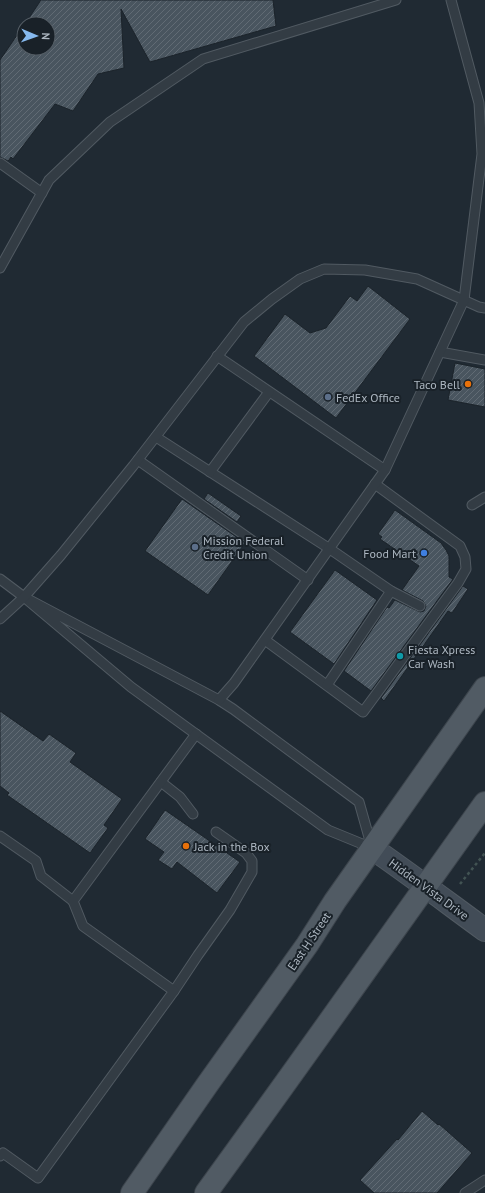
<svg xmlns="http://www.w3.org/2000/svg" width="485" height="1193" font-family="'PT Sans',sans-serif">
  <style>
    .building { fill: url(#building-hatch); stroke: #1b232a }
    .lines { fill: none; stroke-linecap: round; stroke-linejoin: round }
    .lane-casing { stroke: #515a62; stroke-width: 11 }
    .secondary-casing { stroke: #515a62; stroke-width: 24 }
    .primary-casing { stroke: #3d454d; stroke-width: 24 }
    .path { stroke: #425353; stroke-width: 2.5; stroke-dasharray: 3 3; stroke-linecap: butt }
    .lane { stroke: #333c44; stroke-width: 9 }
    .secondary { stroke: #424c57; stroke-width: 22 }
    .primary { stroke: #515b64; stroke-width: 22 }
    .food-dot { fill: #e8710a; stroke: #192128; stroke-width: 1.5 }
    .service-dot { fill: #5c6f8a; stroke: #192128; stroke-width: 1.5 }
    .shop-dot { fill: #3f7fe0; stroke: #192128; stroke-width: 1.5 }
    .culture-dot { fill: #0f9aa8; stroke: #192128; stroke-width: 1.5 }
    .labels { text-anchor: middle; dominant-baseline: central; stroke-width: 4; stroke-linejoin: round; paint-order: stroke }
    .poi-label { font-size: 12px; fill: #adb7c1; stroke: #192128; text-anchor: start }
    .street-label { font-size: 12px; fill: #adb7c1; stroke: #192128 }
  </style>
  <defs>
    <pattern id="building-hatch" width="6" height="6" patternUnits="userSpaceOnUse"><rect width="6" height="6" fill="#49555f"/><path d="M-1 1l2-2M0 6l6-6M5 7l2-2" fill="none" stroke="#616b74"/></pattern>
  </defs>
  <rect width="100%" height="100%" fill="#202a33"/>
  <g class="building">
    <path d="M41,0H273L276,26L150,62L121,9L124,68L98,74L73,111L55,104L13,159L11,157L8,161L0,157V60L24,25V48H48V24H25Z"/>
    <path d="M368,286L410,319L336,418L254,356L285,314L310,333L326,328L350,296L357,301Z"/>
    <path d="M455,363L485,369V407L448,400Z"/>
    <path d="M208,493L241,516L237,522L204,499Z"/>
    <path d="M182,499L245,543L208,595L145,551Z"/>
    <path d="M395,510L441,543L446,550L449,556V577L453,579L371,691L344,671L387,607L389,608L395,600L420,612L424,611L426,606L423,601L402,590L419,566L380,539L382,537L378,534Z"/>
    <path d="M335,570L377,600L334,664L290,632Z"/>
    <path d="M463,586L468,589L452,613L448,611L384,701L381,698Z"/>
    <path d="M0,711L43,741L49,734L76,753L70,762L122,799L104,825L108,828L90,853L7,795L9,793L0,786Z"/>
    <path d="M165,810L240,862L217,893L177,862L172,869L158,860L164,852L145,839Z"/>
    <path d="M422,1111L438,1125L439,1124L472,1153L437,1193H374L360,1180L397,1139L398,1140Z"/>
  </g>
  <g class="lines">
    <g class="lane-casing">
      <g id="lane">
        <path d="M0,163L42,193"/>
        <path d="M0,268L49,180L110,122L203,59L396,0"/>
        <path d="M440,352L485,360"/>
        <path d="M217,356L385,470"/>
        <path d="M156,437L330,549L391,591L420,606"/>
        <path d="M138,460L308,580"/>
        <path d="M210,472L269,392"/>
        <path d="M472,505L485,497"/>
        <path d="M0,579L24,597"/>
        <path d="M24,597L219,700L233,709L359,802L372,848L328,830L131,687Z"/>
        <path d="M0,619L24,597L61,555L133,466L244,322L272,299L300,279L324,269L365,270L417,279L479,307L485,308"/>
        <path d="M265,640L363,712L458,583L466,569L465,557L460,546L375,484"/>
        <path d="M327,685L391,591"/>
        <path d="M219,700L234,683L385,470L464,300L482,154L479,103L451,0"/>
        <path d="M161,782L180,797L193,814"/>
        <path d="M0,836L36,861L41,876L73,901"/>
        <path d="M174,991L198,955L230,910L252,872V861L246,853L216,832"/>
        <path d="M0,1156L3,1153L38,1178L174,991L83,926L73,901L196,734"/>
        <path d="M465,1193L485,1180"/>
      </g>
    </g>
    <g class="secondary-casing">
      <path id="secondary" d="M372,848C411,875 448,903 485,930"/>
    </g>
    <g class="primary-casing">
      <g id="primary">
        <path d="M132,1193L207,1085L307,945L335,901L485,688"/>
        <path d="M206,1193C300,1064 392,933 485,803"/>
      </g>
    </g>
    <path class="path" d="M460,884L485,853"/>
    <use href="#lane" class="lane"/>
    <use href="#secondary" class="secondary"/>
    <use href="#primary" class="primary"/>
  </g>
  <g class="food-dot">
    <circle cx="468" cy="384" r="4"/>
    <circle cx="186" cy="846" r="4"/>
  </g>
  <g class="service-dot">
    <circle cx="328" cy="397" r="4"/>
    <circle cx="195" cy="547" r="4"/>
  </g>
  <circle class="shop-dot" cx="424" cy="553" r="4"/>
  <circle class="culture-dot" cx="400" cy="656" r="4"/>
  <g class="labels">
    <g class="poi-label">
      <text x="460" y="384" text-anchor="end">Taco Bell</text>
      <text x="336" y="397">FedEx Office</text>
      <text x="203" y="540">Mission Federal<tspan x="203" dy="14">Credit Union</tspan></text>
      <text x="416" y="553" text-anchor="end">Food Mart</text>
      <text x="408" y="649">Fiesta Xpress<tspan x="408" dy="14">Car Wash</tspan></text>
      <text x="194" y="846">Jack in the Box</text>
    </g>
    <g class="street-label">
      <text transform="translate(429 889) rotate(36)">Hidden Vista Drive</text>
      <text transform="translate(309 941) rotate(-56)">East H Street</text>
    </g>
  </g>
  <g transform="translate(36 36) rotate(92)"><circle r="19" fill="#192128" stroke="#545d65"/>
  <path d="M0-3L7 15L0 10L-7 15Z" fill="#86b9ee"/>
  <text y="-6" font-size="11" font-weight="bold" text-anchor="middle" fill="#adb7c1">N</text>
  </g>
</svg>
